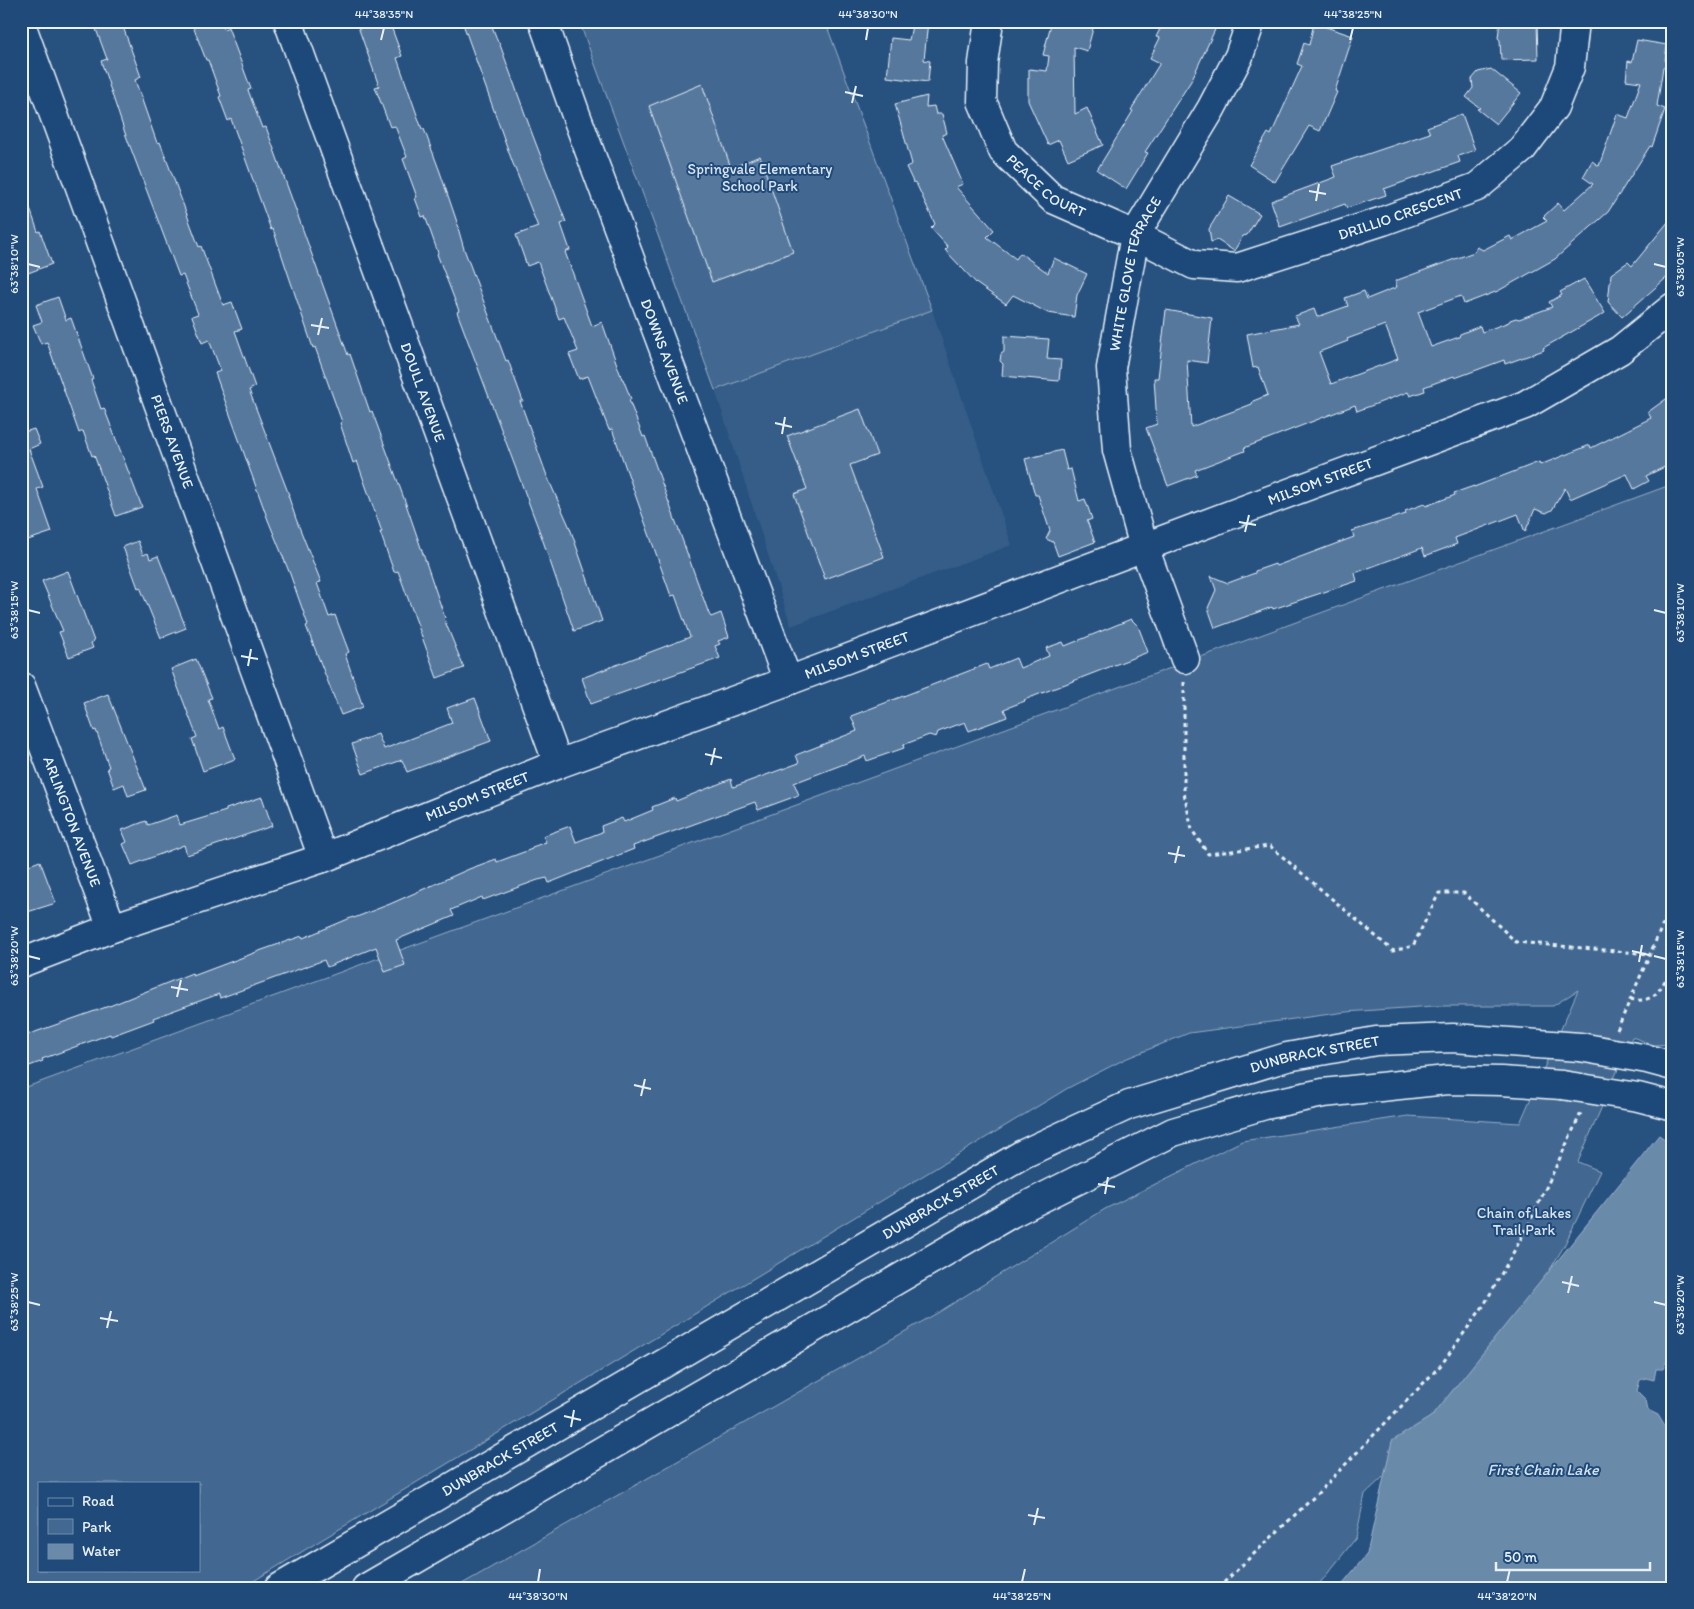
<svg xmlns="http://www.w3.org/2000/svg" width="1694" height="1609" font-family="Itim,sans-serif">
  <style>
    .built { fill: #355d88 }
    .green { fill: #436891; stroke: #96acc4; fill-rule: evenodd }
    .water { fill: #6b8aaa; stroke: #9db3c9 }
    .building { fill: #57789d; stroke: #e8f1f8; fill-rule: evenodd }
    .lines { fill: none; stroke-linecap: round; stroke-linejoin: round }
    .minor-casing { stroke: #e8f1f8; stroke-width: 31 }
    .major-casing { stroke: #e8f1f8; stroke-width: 31 }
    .path { stroke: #e8f1f8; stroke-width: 3; stroke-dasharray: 4 4; stroke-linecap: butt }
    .minor { stroke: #1f4a7a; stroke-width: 28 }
    .major { stroke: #1f4a7a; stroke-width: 28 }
    .major-bridge-casing { stroke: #e8f1f8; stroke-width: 31; stroke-linecap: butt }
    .major-bridge { stroke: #1f4a7a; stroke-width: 28 }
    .ticks { fill: none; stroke: #e8f1f8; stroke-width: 2 }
    .labels { text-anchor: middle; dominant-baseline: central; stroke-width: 4; stroke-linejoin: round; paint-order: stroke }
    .park-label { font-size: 15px; fill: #d8e3ee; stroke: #1f4a7a }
    .street-label { font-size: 15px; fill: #e8f1f8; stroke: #1f4a7a }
    .water-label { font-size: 16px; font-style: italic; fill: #d5e2ec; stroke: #1f4a7a }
    .neatline { fill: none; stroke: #e8f1f8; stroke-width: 2 }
    .ticks-label { font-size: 12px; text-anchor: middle; fill: #e8f1f8 }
  </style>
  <rect width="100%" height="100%" fill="#27517f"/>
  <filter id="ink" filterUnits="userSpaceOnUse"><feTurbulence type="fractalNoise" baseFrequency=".02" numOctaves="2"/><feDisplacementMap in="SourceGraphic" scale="10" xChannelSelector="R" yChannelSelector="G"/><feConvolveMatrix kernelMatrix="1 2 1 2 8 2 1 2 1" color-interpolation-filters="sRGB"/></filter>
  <g filter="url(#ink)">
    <path class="built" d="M587,21H825L930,304L1012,545L791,626L715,390L580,24Z"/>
    <g class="green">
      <path d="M579,21H825L932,310L715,390Z"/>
      <path d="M1673,484V1044L1654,1045L1632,1037L1578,1162L1600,1171L1564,1246L1531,1302L1400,1461L1365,1494L1356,1538L1316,1588H455L939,1312L1105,1209L1242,1141L1408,1116L1520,1123L1578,990L1553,1006H1434L1346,1012L1189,1033L1125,1059L1068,1088L242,1588H21V1089ZM39,1483H199V1570H39Z"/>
    </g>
    <path class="water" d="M1659,1135L1673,1145V1354H1670L1663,1369H1656L1654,1380L1646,1378L1640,1380L1637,1391L1646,1400L1648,1410L1658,1415L1670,1435L1673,1463V1588H1339L1367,1554L1392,1441L1432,1416Z"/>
    <g class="building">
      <path d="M93,21H121L141,77L135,80L157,143L160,142L199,247L201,246L223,305L232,302L242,329L235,331L255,387L249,390L289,495H288L296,519L321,582L317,583L329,617L335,615L349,652L345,654L363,707L341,715L306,626L308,625L290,574L268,520L215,373L221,371L209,340L202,343L192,316L198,314L183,275L179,276L125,133L101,61L107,59Z"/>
      <path d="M191,21H222L224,29L228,27L251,89L248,90L262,128L266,127L348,355L350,354L370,412L372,411L406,504L445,618L444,619L464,668L437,678L398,571L394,572L380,532H382L357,461L353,463L340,423L342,422L315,347L313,348L273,229L271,230L231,119L228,121L219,97L221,96L208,60H206Z"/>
      <path d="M356,21H389L402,56L397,58L422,129H424L440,172L459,228H458L464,249L506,361L508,360L523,401H520L547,476L570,528L602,621L574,631L542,538L457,312L459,311L437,254L438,253L425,216L422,217L415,198L417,197L403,159L407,157L395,126L390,127L375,87L379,86Z"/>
      <path d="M462,21H490L498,42H499L533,136L566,222L561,224L570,250L565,252L592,326L602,322L622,379H623L631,399L629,400L643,437L645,436L709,614L711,617L721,613L729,637L718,641L720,644L715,646L720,658L591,704L582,678L690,637L675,595L671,596L612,429L609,430L588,376L579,379L569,354L578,351L564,317L559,319L538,262L527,266L516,235L538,227L512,161Z"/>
      <path d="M913,21H928L924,60L930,61L928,82L887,77L891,38L909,40Z"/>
      <path d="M1057,21H1095L1087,51L1074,47L1075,114L1087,108L1103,145L1068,160L1059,140L1048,145L1028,101V78H1029V69L1047,71L1049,56L1043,55L1051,24L1056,25Z"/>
      <path d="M1164,21H1219L1191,81L1145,152L1148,153L1126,189L1097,170L1133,111L1131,110L1160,63L1150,58L1160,38L1156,37Z"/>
      <path d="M1500,21H1537L1538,59L1501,60L1500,40L1498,38Z"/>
      <path d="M1314,23L1353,36L1335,91L1337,92L1320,131L1309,126L1275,182L1249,165L1268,133L1271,135L1302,66L1297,64L1304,43L1309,45Z"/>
      <path d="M1637,40L1667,45L1665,60L1668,64L1663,67L1657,106L1665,109L1652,147L1650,146L1608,212L1555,259L1498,291L1464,304L1461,296L1418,312L1431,347L1459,337L1460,334L1480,326L1482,332L1509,322L1510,320L1516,318L1519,319L1552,307L1549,302L1562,295L1560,292L1584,279L1605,313L1543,348L1544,350L1505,364L1504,360L1455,378L1454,376L1424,387L1425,391L1410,396L1408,392L1357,411L1355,405L1244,448L1245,451L1195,470L1197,475L1168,486L1146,428L1157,424L1154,378H1158L1166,310L1212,318L1207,363L1187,360L1191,427L1239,409L1252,404L1253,401L1268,395L1258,367L1253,368L1247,334L1299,324L1295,316L1314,309L1317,317L1348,306L1345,298L1364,291L1367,299L1397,287L1395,281L1474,252L1477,247L1483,250L1510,236L1512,240L1547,221L1543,217L1558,203L1564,210L1593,184L1583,177L1592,161L1599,166L1617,114L1628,118L1641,82L1626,80L1628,61L1632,62ZM1385,325L1398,359L1331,384L1319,352L1348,341L1347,339Z"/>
      <path d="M1491,69L1521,93L1496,124L1477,109L1480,108L1466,97L1473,88L1472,79L1478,72Z"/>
      <path d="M702,84L731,168L760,156L793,252L712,282L649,106Z"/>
      <path d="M927,96L926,107L934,106L936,114H942L947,133L942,135L963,184L956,187L994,230L987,237L1016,259L1020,253L1048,273L1054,258L1087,274L1077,295L1074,317L1048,313L1013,295L1006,304L977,284L945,250L948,247L931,228L935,224L916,183L913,182L906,167L912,164L895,104Z"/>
      <path d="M1462,114L1475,150L1458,156L1460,162L1384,189L1386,195L1347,208L1345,204L1280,227L1271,201L1336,177L1332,166L1430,133L1427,127Z"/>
      <path d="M21,191H24L38,232L40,231L52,264L28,273L21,255Z"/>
      <path d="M1229,196L1260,214L1247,235L1243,236L1234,251L1217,240L1211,242L1209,229Z"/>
      <path d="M1673,216V272L1622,317L1608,302L1611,274L1628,262L1632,266Z"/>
      <path d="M58,297L66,320L71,318L93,379L91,380L101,409L104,408L142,507L116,516L94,455L92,456L83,431L79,433L47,342L41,344L33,325L42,322L36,305Z"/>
      <path d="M1004,336L1049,339L1047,359L1061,360L1059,381L1002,376L1003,364L1000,361L1001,354L1004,352Z"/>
      <path d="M1673,394V463L1646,476L1649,481L1634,489L1627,474L1570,499L1565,488L1552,510L1546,513L1535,509L1525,532L1518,514L1455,538L1457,544L1425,556L1422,548L1355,573L1357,581L1273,609L1272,607L1215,628L1208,608L1216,590L1211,576L1228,583L1255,573V571L1275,564L1276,566L1354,537L1352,531L1406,514L1405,511L1424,504L1426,506L1455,495L1454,493L1474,486V487L1539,462L1540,465L1590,445L1591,448L1651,418L1648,412Z"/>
      <path d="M860,409L877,455L850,465L884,557L825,579L794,494L807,489L787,436Z"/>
      <path d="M34,429L40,444L29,449L43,487L37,489L52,532L25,541L21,530V433Z"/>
      <path d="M1062,450L1067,470L1071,469L1079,501L1085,499L1092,519L1087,521L1095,542L1058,556L1053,542L1046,539L1050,531L1038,495H1035L1025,459Z"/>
      <path d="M138,541L143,555L148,553L150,559L158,556L186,628L161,638L140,587L138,588L123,547Z"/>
      <path d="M68,571L94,641L91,643L93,648L69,657L59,632L63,631L42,581Z"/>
      <path d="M1131,619L1138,626L1148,652L1024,700L1025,701L1004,709L1007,717L969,731L965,722L938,732L936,737L929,735L903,745L904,748L867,761L865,756L794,783L799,795L758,810L755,802L633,846L634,849L549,883L547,878L538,880L483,900L482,897L451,910L454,916L396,940L405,965L385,972L376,947L327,967L324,960L220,998L219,994L153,1018L154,1020L111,1036L110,1034L42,1059L43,1061L21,1069V1037L112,1005L192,973L193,976L262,950L302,936L303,938L353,917L354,918L390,904L469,869L496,859L497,862L532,849V847L546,842L543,836L570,826L576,842L602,832L601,826L622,818L624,822L653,810L652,807L675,798L676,801L731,779L733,787L799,763L796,755L857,731L851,716L987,664L989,669L1016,658L1020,668L1049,656L1046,648L1063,642L1065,646Z"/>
      <path d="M196,659L212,698L208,699L219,729L223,727L235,759L203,771L192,739L197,737L171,669Z"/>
      <path d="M108,694L146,790L128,796L124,784L114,788L107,768L109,767L96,730L94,731L84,703Z"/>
      <path d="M475,698L491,741L407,772L402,760L363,774L352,744L378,734L384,749L452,723L447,708Z"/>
      <path d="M262,797L272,826L187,855L184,845L132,865L123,844L127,842L122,830L146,821L148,825L177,815L180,825L226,811V809Z"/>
      <path d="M40,861L56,903L21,914V868Z"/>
    </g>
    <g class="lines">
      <g class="minor-casing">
        <g id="minor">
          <path id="s1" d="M288,21L558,764"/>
          <path id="s2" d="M543,21L576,115L788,681"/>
          <path id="s3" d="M989,21L983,63L982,101L1003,151L1053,199L1135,235L1194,265L1237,268L1383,221L1477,187L1522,149L1554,107L1570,67L1575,21"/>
          <path id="s4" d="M21,24L323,858"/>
          <path id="s5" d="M1185,659L1144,547L1117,450L1111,368L1135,235L1211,109L1239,56L1251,21"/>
          <path id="s6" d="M21,686L112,928"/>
          <path id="s7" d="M21,963L112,928L323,858L558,764L788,681L1144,547L1525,405L1620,350L1673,307"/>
        </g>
      </g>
      <g class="major-casing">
        <g id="major">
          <path id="s8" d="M279,1588L1023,1154L1129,1105L1287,1057L1376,1041L1453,1038L1580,1047"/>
          <path d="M366,1588L1010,1214L1173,1132L1265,1105L1323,1093L1447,1080L1501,1081L1562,1085"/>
        </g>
      </g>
      <g class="path">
        <path d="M1184,682V793L1192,830L1208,854L1270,846L1393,951L1413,946L1439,893H1464L1516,942L1649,954"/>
        <path d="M1630,999C1657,1005 1661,986 1673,967"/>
        <path d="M1617,1030L1673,901"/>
        <path d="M1218,1588L1318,1493L1441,1365L1484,1305L1528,1226L1582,1111"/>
      </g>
      <use href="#minor" class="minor"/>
      <use href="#major" class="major"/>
      <g class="major-bridge-casing">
        <g id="major-bridge">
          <path d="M1580,1047L1647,1059L1673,1066"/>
          <path d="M1562,1085L1638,1097L1673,1106"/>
        </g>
      </g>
      <use href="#major-bridge" class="major-bridge"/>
    </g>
  </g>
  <path class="ticks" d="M381,40L384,28M866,40L868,28M1350,40L1353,28M845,92L863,96M852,103L856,86M1309,191L1326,194M1316,201L1319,184M28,264L40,267M1654,264L1666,267M311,325L329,328M318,335L322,318M775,423L792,427M782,434L785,417M1239,522L1256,525M1245,532L1249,515M28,610L40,613M1654,610L1666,613M241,656L258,659M248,666L251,649M705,754L722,758M711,765L715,748M1168,853L1185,856M1175,863L1179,846M1632,951L1649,955M28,956L40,959M1654,956L1666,959M1639,962L1642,945M171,987L188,990M177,997L181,980M634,1085L651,1089M641,1096L645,1079M1098,1184L1115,1187M1105,1194L1108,1177M1562,1282L1579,1286M1568,1293L1572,1276M28,1302L40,1305M1654,1302L1666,1305M100,1318L118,1321M107,1328L111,1311M564,1416L581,1420M571,1427L574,1410M1028,1515L1045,1518M1034,1525L1038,1508M538,1582L540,1569M1022,1582L1025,1569M1507,1582L1510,1569"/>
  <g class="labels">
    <g class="park-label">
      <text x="760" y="169">Springvale Elementary<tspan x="760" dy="17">School Park</tspan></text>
      <text x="1524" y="1213">Chain of Lakes<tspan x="1524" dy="17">Trail Park</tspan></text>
    </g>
    <g class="street-label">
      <text stroke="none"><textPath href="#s3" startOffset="191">PEACE COURT</textPath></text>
      <text stroke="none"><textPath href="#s3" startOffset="575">DRILLIO CRESCENT</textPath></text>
      <text stroke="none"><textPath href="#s5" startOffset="400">WHITE GLOVE TERRACE</textPath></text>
      <text stroke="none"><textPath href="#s2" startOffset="352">DOWNS AVENUE</textPath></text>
      <text stroke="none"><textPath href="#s1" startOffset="395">DOULL AVENUE</textPath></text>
      <text stroke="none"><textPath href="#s4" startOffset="444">PIERS AVENUE</textPath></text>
      <text stroke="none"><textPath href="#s7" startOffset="1386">MILSOM STREET</textPath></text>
      <text stroke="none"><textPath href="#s7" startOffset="891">MILSOM STREET</textPath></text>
      <text stroke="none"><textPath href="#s7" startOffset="486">MILSOM STREET</textPath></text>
      <text stroke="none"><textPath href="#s6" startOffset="145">ARLINGTON AVENUE</textPath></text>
      <text stroke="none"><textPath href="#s8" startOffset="1171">DUNBRACK STREET</textPath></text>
      <text stroke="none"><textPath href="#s8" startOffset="766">DUNBRACK STREET</textPath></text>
      <text stroke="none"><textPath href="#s8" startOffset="256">DUNBRACK STREET</textPath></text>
    </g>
    <g class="water-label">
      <text x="1543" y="1469">First Chain Lake</text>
    </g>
  </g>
  <rect width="1694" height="1609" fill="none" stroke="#1f4a7a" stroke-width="55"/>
  <rect x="38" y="1482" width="162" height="90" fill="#1f4a7a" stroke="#6f8dac"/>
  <rect x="48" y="1498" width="25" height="8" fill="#1f4a7a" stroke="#6f8dac"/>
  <text x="82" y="1506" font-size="15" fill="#e8f1f8">Road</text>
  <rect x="48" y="1519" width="25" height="15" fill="#436891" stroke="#6f8dac"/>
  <text x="82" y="1532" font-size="15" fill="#e8f1f8">Park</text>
  <rect x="48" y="1544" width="25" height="15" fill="#6b8aaa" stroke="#6f8dac"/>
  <text x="82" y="1556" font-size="15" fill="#e8f1f8">Water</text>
  <path d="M1496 1562v8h154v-8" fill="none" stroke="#e8f1f8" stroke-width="2.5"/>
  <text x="1504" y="1562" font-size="15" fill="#e8f1f8" stroke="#1f4a7a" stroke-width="4" paint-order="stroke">50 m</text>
  <rect x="28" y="28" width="1638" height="1554" class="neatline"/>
  <g class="ticks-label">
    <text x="384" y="18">44°38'35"N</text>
    <text x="868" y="18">44°38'30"N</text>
    <text x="1353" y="18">44°38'25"N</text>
    <text transform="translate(14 264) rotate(-90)" y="4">63°38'10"W</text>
    <text transform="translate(1680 267) rotate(-90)" y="4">63°38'05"W</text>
    <text transform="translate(14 610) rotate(-90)" y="4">63°38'15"W</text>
    <text transform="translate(1680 613) rotate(-90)" y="4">63°38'10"W</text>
    <text transform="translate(14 956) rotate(-90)" y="4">63°38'20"W</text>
    <text transform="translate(1680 959) rotate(-90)" y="4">63°38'15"W</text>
    <text transform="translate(14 1302) rotate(-90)" y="4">63°38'25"W</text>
    <text transform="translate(1680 1305) rotate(-90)" y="4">63°38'20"W</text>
    <text x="538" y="1600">44°38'30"N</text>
    <text x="1022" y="1600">44°38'25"N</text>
    <text x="1507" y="1600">44°38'20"N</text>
  </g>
</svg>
